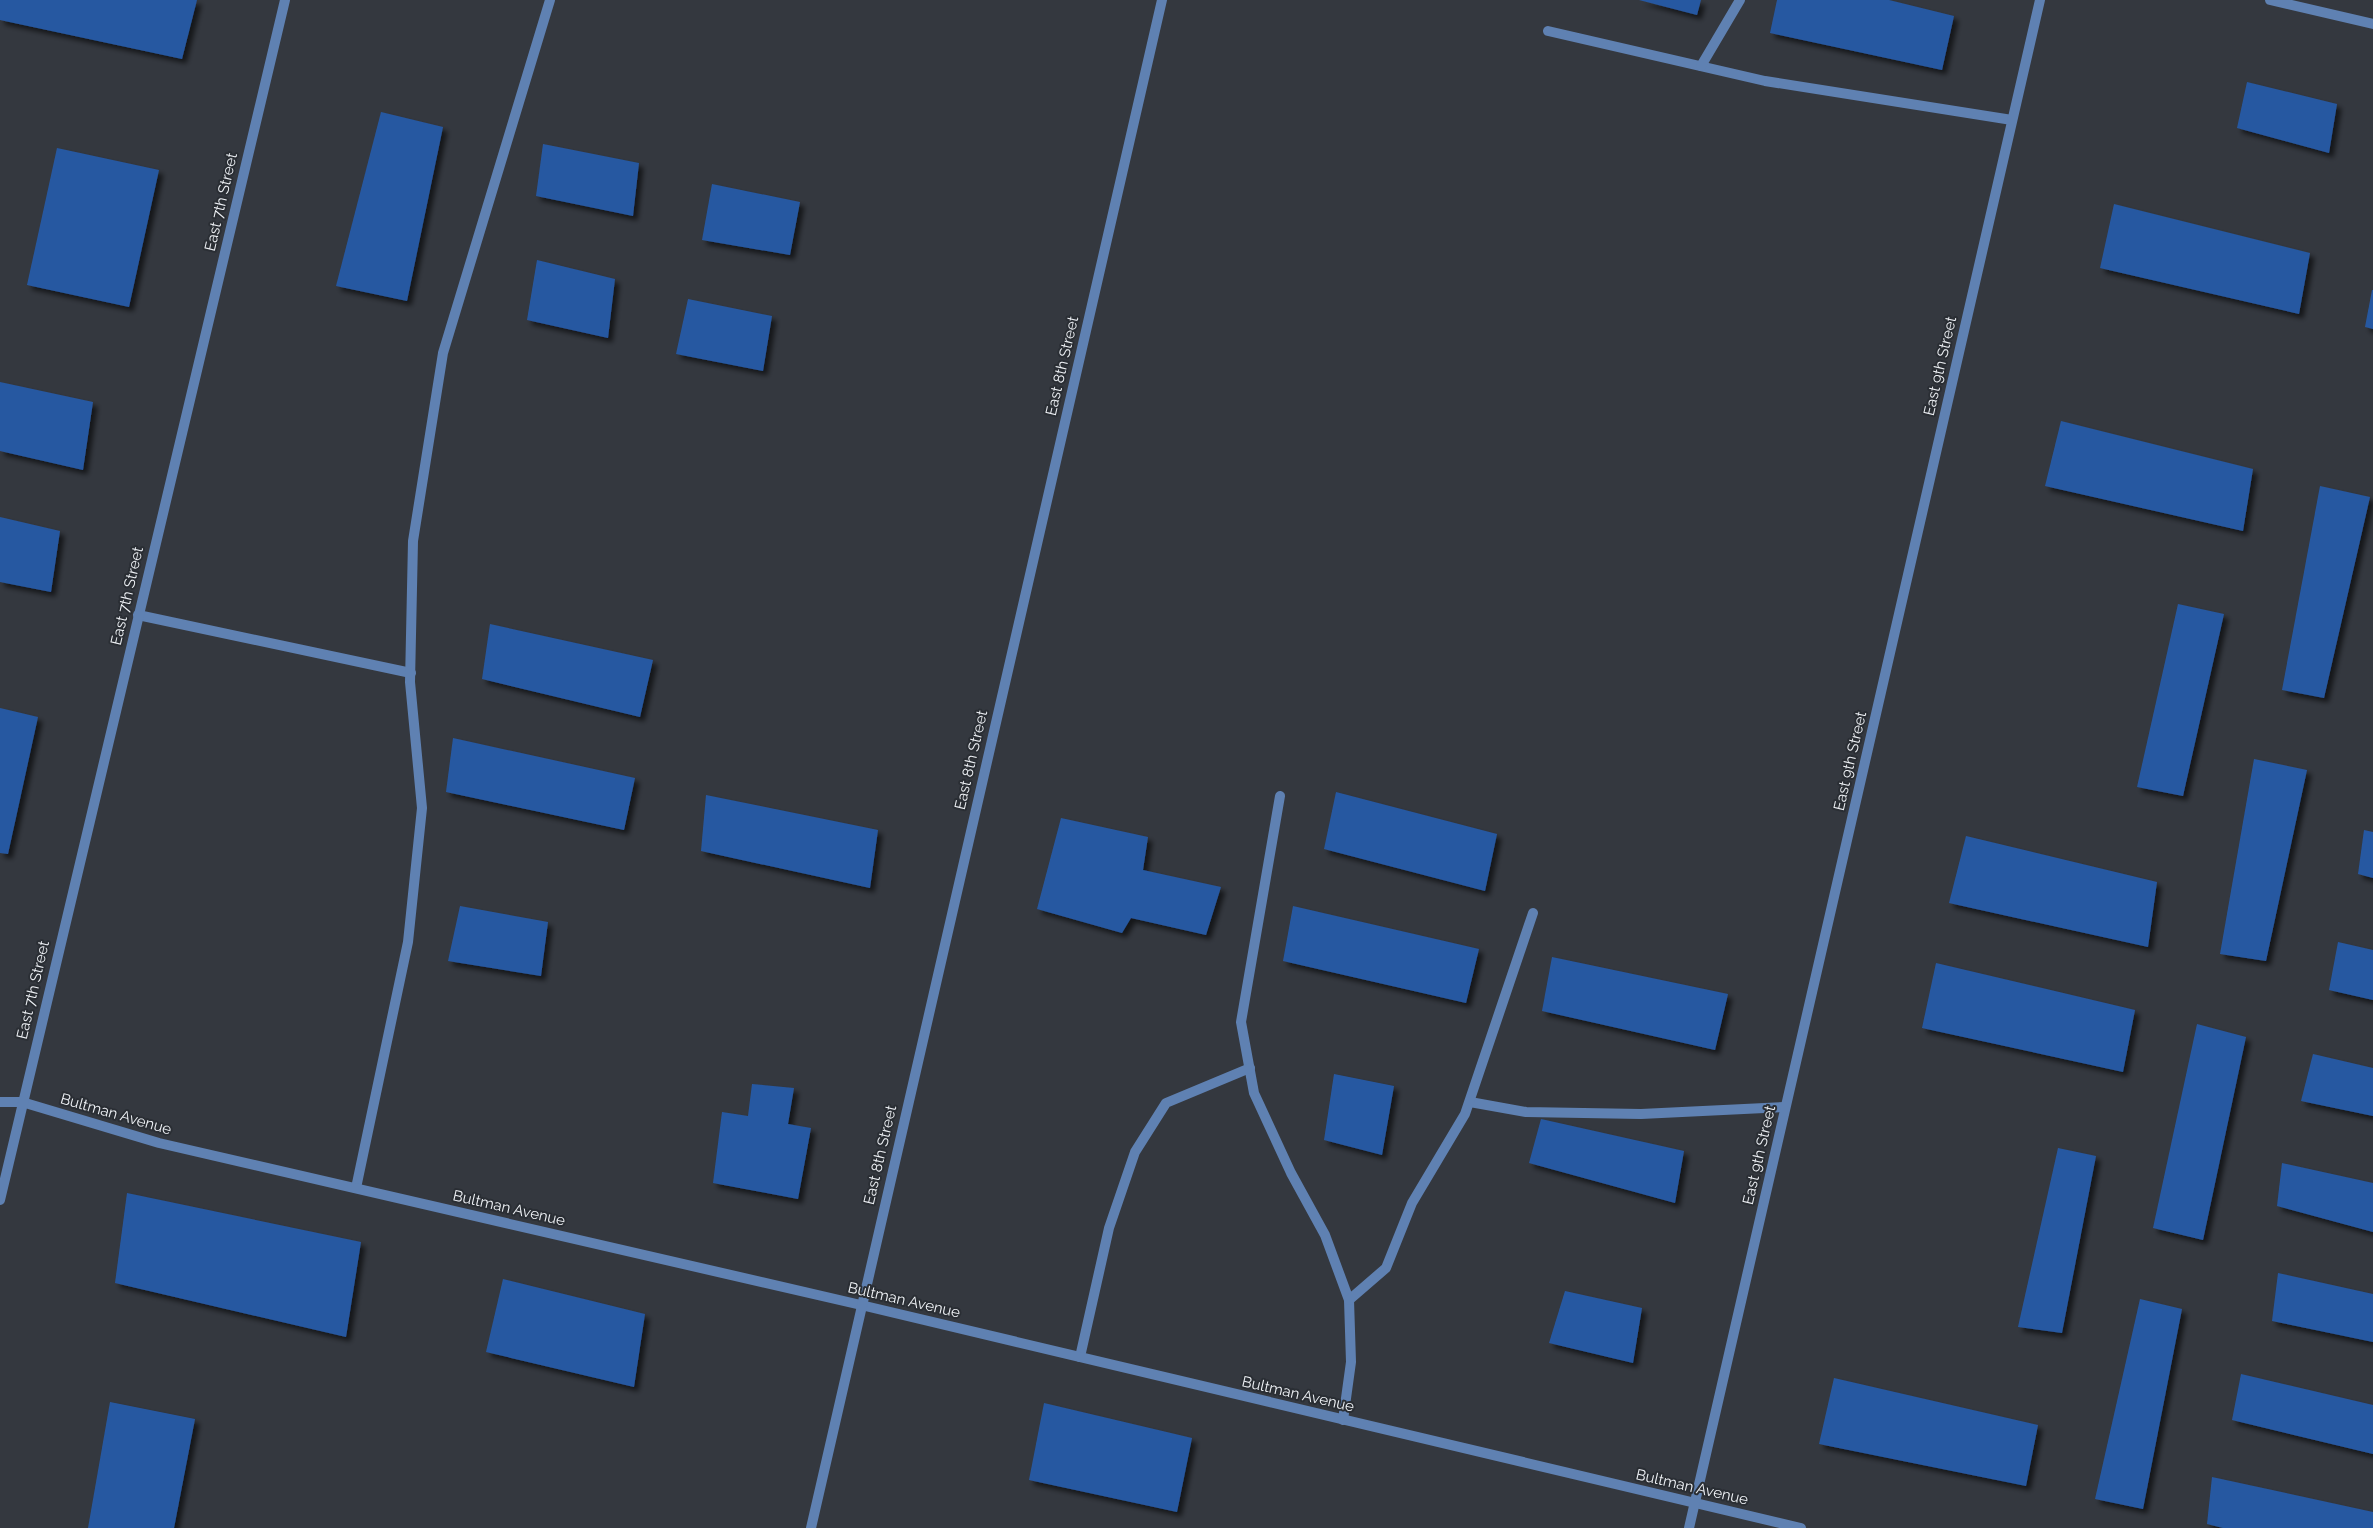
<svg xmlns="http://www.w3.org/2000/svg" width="2373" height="1528" font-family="Raleway,sans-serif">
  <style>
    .building { fill: #2758a1; filter: url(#shadow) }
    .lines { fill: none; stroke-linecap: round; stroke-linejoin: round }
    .service { stroke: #5f81b2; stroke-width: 10 }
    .minor { stroke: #5f81b2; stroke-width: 10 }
    .labels { text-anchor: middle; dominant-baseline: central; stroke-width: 4; stroke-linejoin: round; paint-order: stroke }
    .street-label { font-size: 15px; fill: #f0f3f7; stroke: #2a2e34 }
  </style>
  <defs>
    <filter id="shadow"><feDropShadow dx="4.5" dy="4.5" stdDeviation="2.5" flood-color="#0009"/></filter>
  </defs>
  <rect width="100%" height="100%" fill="#34383f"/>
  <g class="building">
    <path d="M0,0H197L182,59L0,20Z"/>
    <path d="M1639,0H1701L1697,15Z"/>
    <path d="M1777,0H1889L1954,16L1942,70L1770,33Z"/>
    <path d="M2247,82L2337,104L2329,153L2237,128Z"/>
    <path d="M381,112L443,127L407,301L336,286Z"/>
    <path d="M543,144L639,163L633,216L536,196Z"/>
    <path d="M57,148L159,170L129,307L27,285Z"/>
    <path d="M712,184L800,202L790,255L702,240Z"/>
    <path d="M2114,204L2310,253L2299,314L2100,268Z"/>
    <path d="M537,260L615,279L608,338L527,320Z"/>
    <path d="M2372,290H2373V329L2365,327Z"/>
    <path d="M688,299L772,316L763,371L676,354Z"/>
    <path d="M0,382L93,402L83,470L0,451Z"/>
    <path d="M2061,421L2253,469L2243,531L2045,486Z"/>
    <path d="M2320,486L2370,497L2324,698L2282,690Z"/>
    <path d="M0,517L60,531L51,592L0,582Z"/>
    <path d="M2178,604L2224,614L2183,796L2137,787Z"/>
    <path d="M490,624L653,660L640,717L482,679Z"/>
    <path d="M0,708L38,717L8,854L0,853Z"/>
    <path d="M453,738L635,778L624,830L446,792Z"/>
    <path d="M2254,759L2307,770L2266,961L2220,954Z"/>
    <path d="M1336,792L1497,834L1485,891L1324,849Z"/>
    <path d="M706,795L878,830L870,888L701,851Z"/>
    <path d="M1061,818L1148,837L1143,870L1221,887L1206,935L1131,918L1122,933L1037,909Z"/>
    <path d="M2364,830L2373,832V878L2358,874Z"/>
    <path d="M1966,836L2157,882L2148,947L1949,903Z"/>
    <path d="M460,906L548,922L541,976L448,961Z"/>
    <path d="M1293,906L1479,949L1466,1003L1283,961Z"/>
    <path d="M2338,942L2373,950V1000L2329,990Z"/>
    <path d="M1552,957L1728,994L1715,1050L1542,1011Z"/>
    <path d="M1936,963L2135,1010L2123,1072L1922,1028Z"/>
    <path d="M2197,1024L2246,1037L2203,1240L2153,1228Z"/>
    <path d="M2313,1054L2373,1068V1116L2301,1101Z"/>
    <path d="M1334,1074L1394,1086L1382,1155L1324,1140Z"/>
    <path d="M752,1084L794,1088L788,1124L811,1128L798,1199L713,1183L722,1112L748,1116Z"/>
    <path d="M1541,1119L1684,1151L1675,1203L1529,1163Z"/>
    <path d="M2058,1148L2096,1156L2062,1333L2018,1327Z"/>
    <path d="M2282,1163L2373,1183V1232L2277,1206Z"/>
    <path d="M127,1193L361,1242L346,1337L115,1283Z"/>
    <path d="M2278,1273L2373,1294V1342L2272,1321Z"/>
    <path d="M503,1279L645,1314L634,1387L486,1352Z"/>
    <path d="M1565,1291L1642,1308L1633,1363L1549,1343Z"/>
    <path d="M2140,1299L2182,1309L2143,1509L2095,1499Z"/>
    <path d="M2241,1374L2373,1405V1454L2232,1420Z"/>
    <path d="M1834,1378L2038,1425L2026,1486L1819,1444Z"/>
    <path d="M110,1402L195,1419L174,1528H88Z"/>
    <path d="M1044,1403L1192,1438L1177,1512L1029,1480Z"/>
    <path d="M2212,1477L2373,1512V1528H2223L2207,1524Z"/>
  </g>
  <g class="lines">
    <g class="service">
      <path d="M1548,31L1765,81L2012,120"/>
      <path d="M1701,66L1740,0"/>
      <path d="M138,615L411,673"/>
      <path d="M1280,796L1241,1022L1254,1093L1291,1173L1325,1235L1349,1300L1351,1362L1343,1420"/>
      <path d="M1470,1102L1526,1112L1641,1114L1785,1107"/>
      <path d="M356,1188L408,942L422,808L410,682L413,541L443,353L550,0"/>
      <path d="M1349,1300L1386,1268L1412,1203L1465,1114L1533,913"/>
      <path d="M1080,1357L1109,1228L1135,1152L1166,1103L1250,1068"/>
    </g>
    <g class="minor">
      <path d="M2270,0L2373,24"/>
      <path d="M0,1102H22L159,1143L861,1305L1801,1528"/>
      <path d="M0,1200L285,0"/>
      <path d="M811,1528L1162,0"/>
      <path d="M1689,1528L2040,0"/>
    </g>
  </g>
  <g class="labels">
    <g class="street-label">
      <text transform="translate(221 202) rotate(-77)">East 7th Street</text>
      <text transform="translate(1062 366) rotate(-77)">East 8th Street</text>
      <text transform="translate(1940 366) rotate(-77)">East 9th Street</text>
      <text transform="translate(127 596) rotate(-77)">East 7th Street</text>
      <text transform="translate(971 760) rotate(-77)">East 8th Street</text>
      <text transform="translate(1850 761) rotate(-77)">East 9th Street</text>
      <text transform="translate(33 990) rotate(-77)">East 7th Street</text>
      <text transform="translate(116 1114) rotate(16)">Bultman Avenue</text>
      <text transform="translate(880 1155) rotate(-77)">East 8th Street</text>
      <text transform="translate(1759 1155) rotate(-77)">East 9th Street</text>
      <text transform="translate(509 1208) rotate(13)">Bultman Avenue</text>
      <text transform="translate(904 1300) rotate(13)">Bultman Avenue</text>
      <text transform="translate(1298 1394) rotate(13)">Bultman Avenue</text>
      <text transform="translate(1692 1487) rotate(13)">Bultman Avenue</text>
    </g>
  </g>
</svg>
